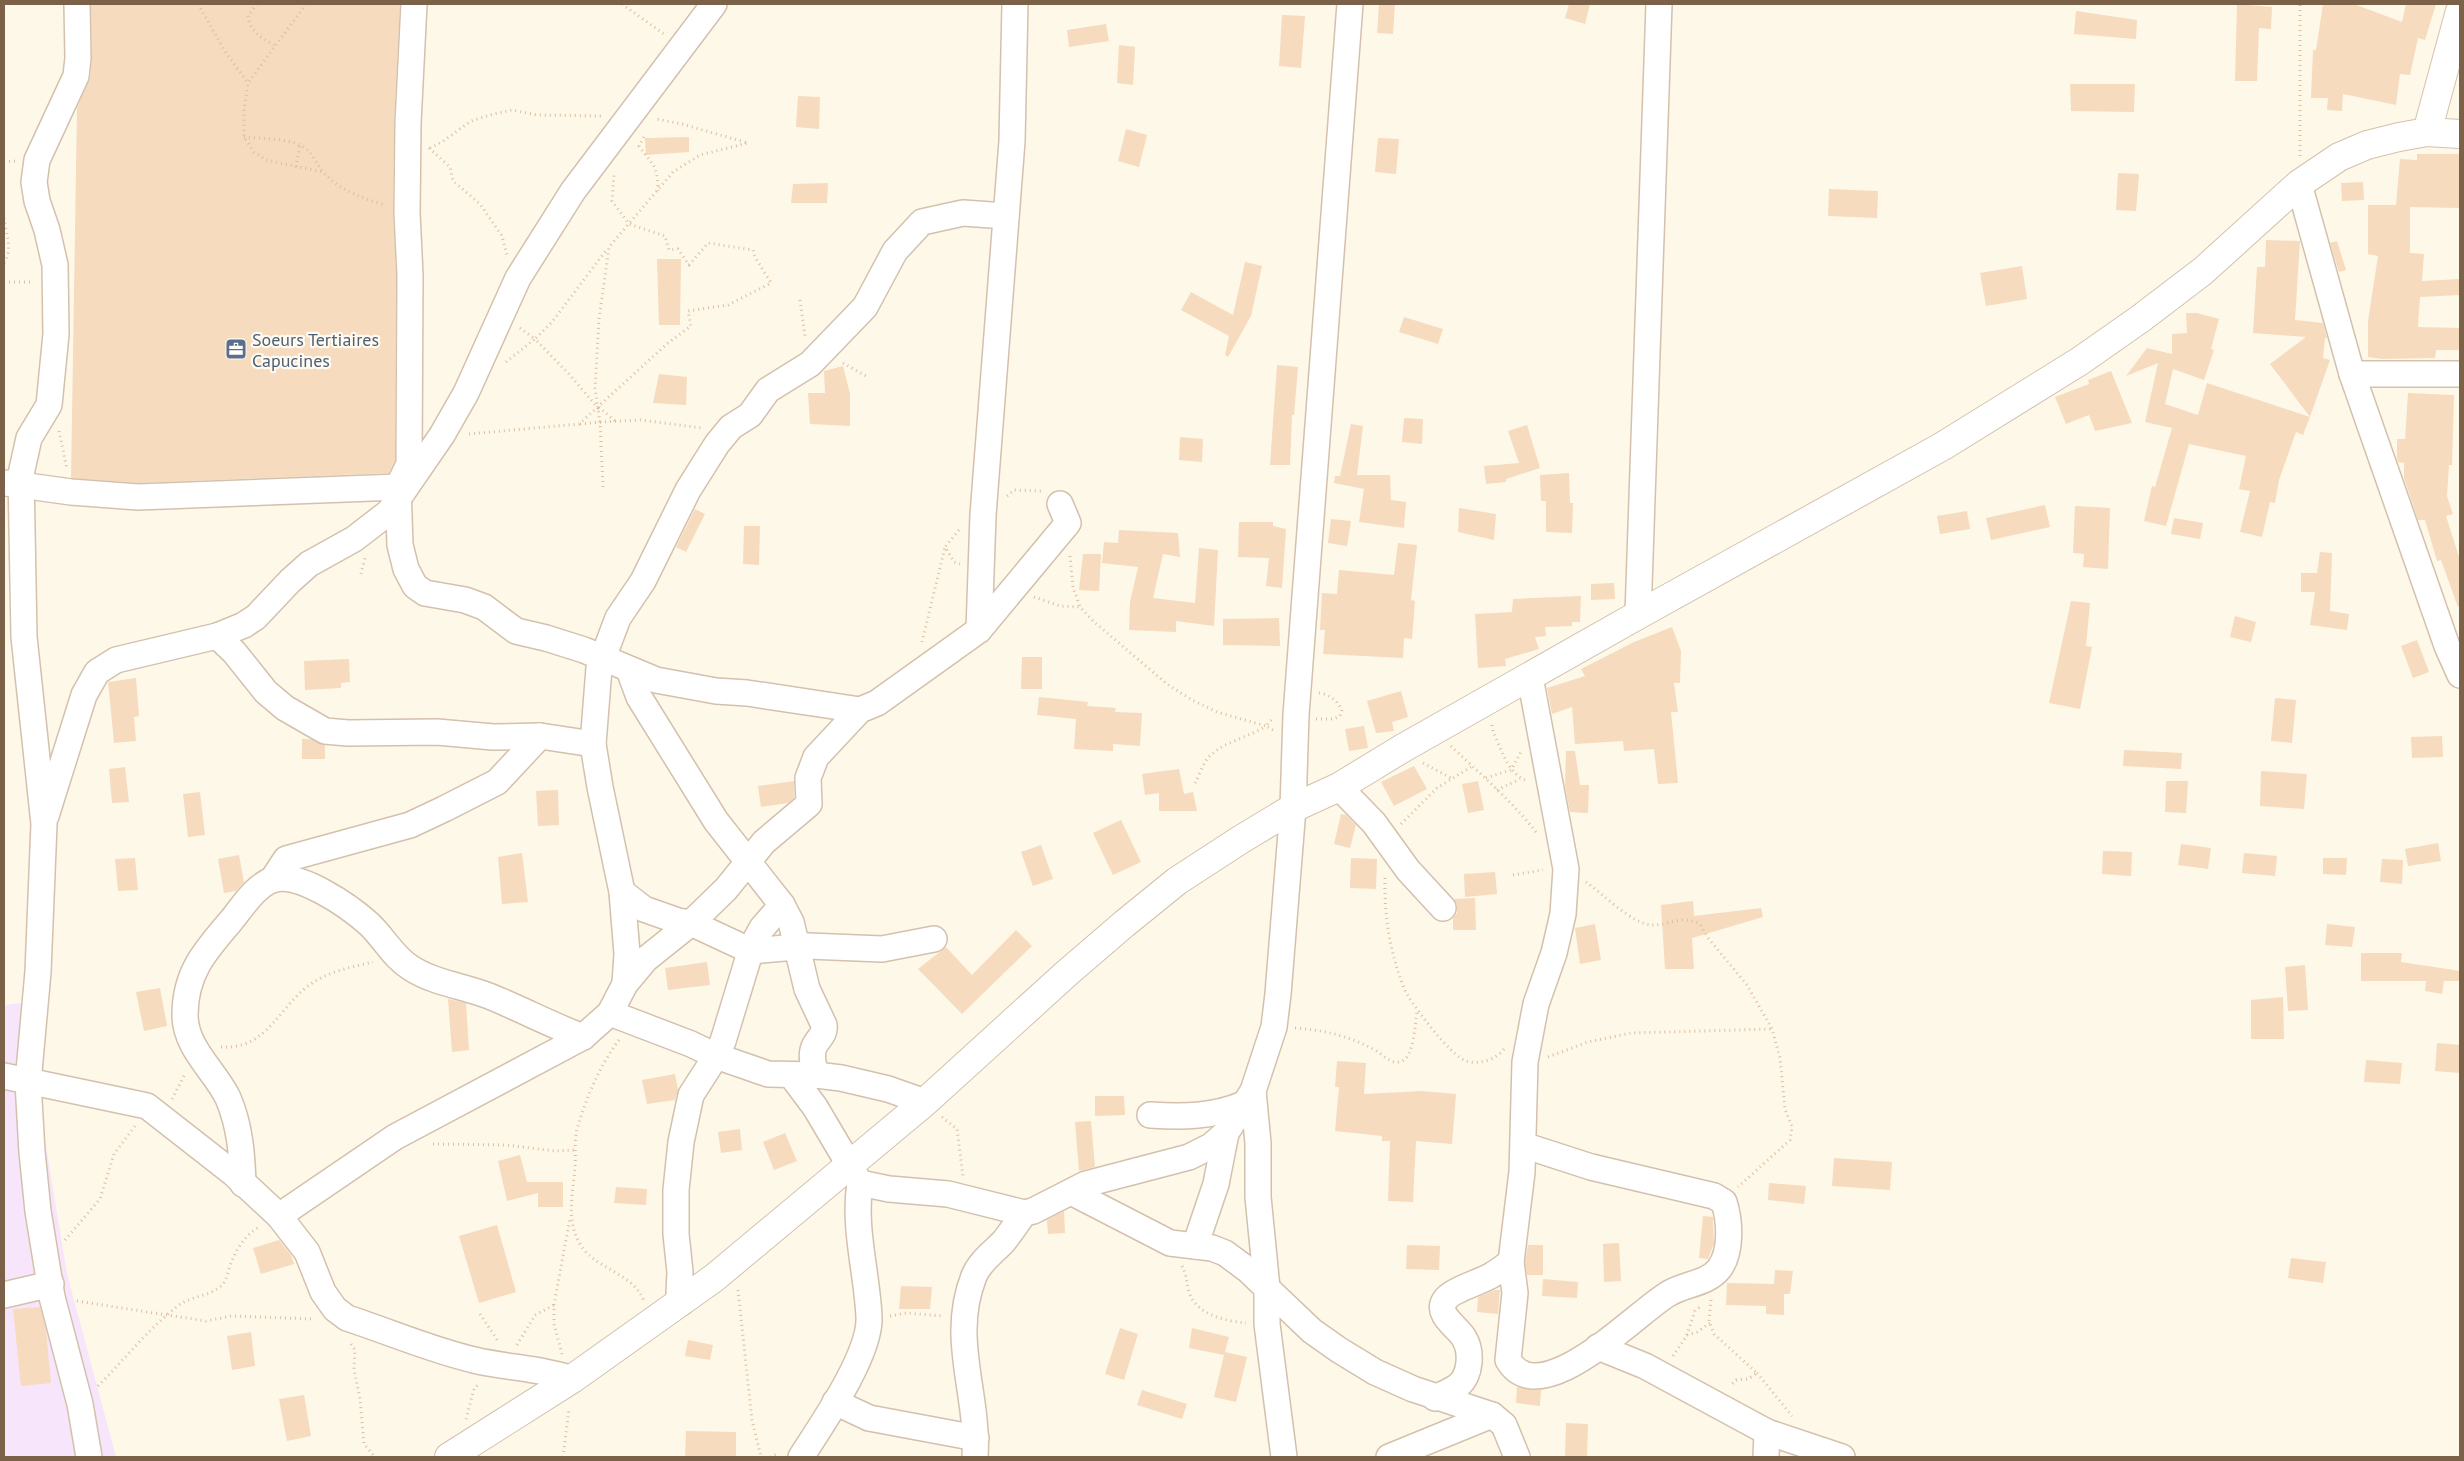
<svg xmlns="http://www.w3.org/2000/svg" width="2464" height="1461" font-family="'PT Sans',sans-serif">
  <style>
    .education { fill: #f6e5fb }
    .building { fill: #f6dbbe }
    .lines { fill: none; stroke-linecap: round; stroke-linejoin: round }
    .minor-casing { stroke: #d3c1ad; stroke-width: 28 }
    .tertiary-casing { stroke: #d3c1ad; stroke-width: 30 }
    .path { stroke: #dcbea0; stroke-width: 3; stroke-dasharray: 1 4; stroke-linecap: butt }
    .minor { stroke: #fff; stroke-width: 25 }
    .tertiary { stroke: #fff; stroke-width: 28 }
    .labels { text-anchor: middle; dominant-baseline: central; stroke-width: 4.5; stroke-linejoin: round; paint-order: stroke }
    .service-label { font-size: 18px; fill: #4e5e75; stroke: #fffbf1; text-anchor: start }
  </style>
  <rect width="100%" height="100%" fill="#fef8e9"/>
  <path class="education" d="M46,1000L42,1122L67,1274L116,1457H4V1005Z"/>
  <g class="building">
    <path d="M91,4H400L394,122L393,213L396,275L395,461L389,473L138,483L71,478L77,108L90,78L92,58Z"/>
    <path d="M1379,4H1395L1393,34L1377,33Z"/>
    <path d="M1569,4H1590L1585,24L1565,18Z"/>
    <path d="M2237,4L2272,7L2271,29L2259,28L2257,81H2235Z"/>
    <path d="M2323,4H2354L2402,22L2406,4H2436L2425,40L2418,38L2410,75L2400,74L2396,105L2343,94L2342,111L2327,110L2328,98H2311L2313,50H2316Z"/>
    <path d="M2076,11L2137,20L2136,39L2074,34Z"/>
    <path d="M1282,15L1305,16L1301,68L1279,66Z"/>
    <path d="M1106,24L1109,41L1069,47L1067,30Z"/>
    <path d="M1119,45L1135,47L1133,85L1117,83Z"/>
    <path d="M2070,84H2135L2134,112L2071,111Z"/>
    <path d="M798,96L820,97L819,129L796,127Z"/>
    <path d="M1126,129L1147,135L1139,167L1118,161Z"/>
    <path d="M689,137V152L646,155L645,138Z"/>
    <path d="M1378,138L1399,139L1396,174L1375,172Z"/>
    <path d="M2417,154H2460V208L2410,207V253L2424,254L2422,281L2460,279V295L2420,297L2418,327L2460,328V350H2436L2435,358L2383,359L2368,357V321L2378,256L2368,254V205H2396L2400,159L2417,160Z"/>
    <path d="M2118,173L2139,174L2136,211L2116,210Z"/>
    <path d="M2363,182L2364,200L2342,201L2341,183Z"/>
    <path d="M828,183L827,203H791L793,184Z"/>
    <path d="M1829,189L1878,191L1877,218L1828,216Z"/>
    <path d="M2266,240L2300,241L2295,320L2323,323L2327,338H2325L2323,358L2330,360L2310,417L2270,364L2306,337L2253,333L2257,267H2265Z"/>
    <path d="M2337,241L2346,270L2339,272L2330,243Z"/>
    <path d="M657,259H681L680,325H659Z"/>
    <path d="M1245,262L1262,266L1251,316L1228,357L1225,355L1229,336L1181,310L1191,292L1233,315Z"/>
    <path d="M2022,266L2027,299L1986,306L1980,273Z"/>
    <path d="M2186,313H2197L2219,319L2211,349L2214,350L2204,380L2173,369L2165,404L2198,415L2207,383L2310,417L2303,435L2296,432L2279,480L2275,503L2270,502L2262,537L2240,532L2250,491L2239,489L2246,456L2189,444L2166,526L2144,521L2152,486L2155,487L2172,428L2145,422L2158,363L2126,376L2147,348L2172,354V334L2187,333Z"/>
    <path d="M1404,317L1443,329L1438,344L1399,332Z"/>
    <path d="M1277,365L1298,367L1294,415H1292L1290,465H1270Z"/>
    <path d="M843,366L850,394V426L810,424L808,393H825L824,371Z"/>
    <path d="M2111,371L2132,423L2095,431L2089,415L2066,424L2055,397L2089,384L2088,380Z"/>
    <path d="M659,374L687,377L686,405L653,403Z"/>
    <path d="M2408,393L2454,395L2452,465H2449L2447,496L2453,514L2446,516L2460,560V607H2458L2441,560L2437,561L2425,520H2418L2404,478V463L2398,462L2397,458V439H2405Z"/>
    <path d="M1404,418L1423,419L1422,444L1402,442Z"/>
    <path d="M1351,424L1363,426L1357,475H1390L1391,500L1406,502L1404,528L1359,522L1364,489L1334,483L1335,476H1340Z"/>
    <path d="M1527,425L1540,468L1506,479V482L1486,484L1484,466L1519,463L1508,431Z"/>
    <path d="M1180,437L1203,439L1202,462L1179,460Z"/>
    <path d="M1569,473L1570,503H1573L1572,533L1546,532V501H1541L1540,475Z"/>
    <path d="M2045,505L2050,527L1991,540L1986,518Z"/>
    <path d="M2075,506L2110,508L2108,569L2083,567L2084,554L2073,553Z"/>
    <path d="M1459,508L1496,514L1494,540L1458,532Z"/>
    <path d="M695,509L705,514L686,552L676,547Z"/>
    <path d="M1967,511L1970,529L1940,534L1937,516Z"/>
    <path d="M2174,518L2203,523L2200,539L2171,534Z"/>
    <path d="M1331,519L1351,521L1347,546L1328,543Z"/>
    <path d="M1239,522H1273V526L1286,529L1282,588L1266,586L1269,558L1238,557Z"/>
    <path d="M744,526H760L759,565L743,564Z"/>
    <path d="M1119,530L1178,533L1180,557L1163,554L1153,598L1195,603L1199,548L1218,550L1214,626L1176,621V632L1129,630L1130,602L1138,567L1102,563L1104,542L1118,543Z"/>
    <path d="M1398,543L1417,545L1411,600L1415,601L1412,639L1404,638L1403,658L1323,654L1325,630H1320L1322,593L1337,594L1339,570L1394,575Z"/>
    <path d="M2320,552L2332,553L2330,611L2349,614L2347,630L2310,625L2315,592H2301V573H2317Z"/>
    <path d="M1083,554H1101L1099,591L1079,590Z"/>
    <path d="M1614,583L1615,599L1591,600V584Z"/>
    <path d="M1581,596L1580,622H1572V626L1545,627L1546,636L1535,637L1539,649L1505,659L1506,666L1478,668L1475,614L1512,612L1513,599Z"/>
    <path d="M2071,601L2090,603L2086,646L2092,647L2080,709L2049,703Z"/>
    <path d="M2235,616L2256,622L2251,642L2230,637Z"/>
    <path d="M1279,618L1280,646L1223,645V619Z"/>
    <path d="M1672,627L1681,651L1680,683H1674L1678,712H1671L1678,783L1658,784L1654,749L1624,751L1623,741L1575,744L1572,707L1552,714L1547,688L1585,676L1581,669L1634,642Z"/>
    <path d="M2417,640L2429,672L2413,678L2401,646Z"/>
    <path d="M1022,657H1042V689H1021Z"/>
    <path d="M349,659L350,682L341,683V688L305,690L304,661Z"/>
    <path d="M136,678L139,716L134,717L136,741L114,743L108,682Z"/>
    <path d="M1401,691L1408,717L1392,722L1394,731L1376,733L1367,701Z"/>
    <path d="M1039,697L1088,702L1087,706L1116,708L1115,712L1142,713L1140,746L1113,744V751L1074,749L1076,719L1037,715Z"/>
    <path d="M2275,698L2296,700L2292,743L2271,741Z"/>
    <path d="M1364,726L1368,748L1349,751L1345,729Z"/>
    <path d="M2442,736L2443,757L2412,758L2411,737Z"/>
    <path d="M302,739H310L325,745V759H302Z"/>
    <path d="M2124,750L2182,753L2181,769L2123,766Z"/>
    <path d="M1566,751H1575L1580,785H1589L1588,813L1570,812L1565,786Z"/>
    <path d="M1414,766L1427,789L1394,806L1381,782Z"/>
    <path d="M125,767L129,802L112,803L109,769Z"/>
    <path d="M1179,769L1184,794L1193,792L1197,811H1159V793L1145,795L1142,774Z"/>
    <path d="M2261,771L2307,774L2304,809L2260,806Z"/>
    <path d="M794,781V798L788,803L761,807L758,786Z"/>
    <path d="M1478,781L1484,810L1468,813L1462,784Z"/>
    <path d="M2166,781H2188L2186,813L2165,812Z"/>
    <path d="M558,790L559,825L538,826L536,791Z"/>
    <path d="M200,792L205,835L188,837L183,794Z"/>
    <path d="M1341,814L1346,815L1356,825L1350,848L1334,844Z"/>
    <path d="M1121,820L1141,862L1113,875L1093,833Z"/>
    <path d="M2438,843L2441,861L2408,866L2405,849Z"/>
    <path d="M2181,844L2211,848L2208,869L2178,865Z"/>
    <path d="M1041,845L1053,879L1033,886L1021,852Z"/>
    <path d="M2103,851L2132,852L2131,876L2102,874Z"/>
    <path d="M522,853L528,902L502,904L498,857Z"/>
    <path d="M2244,853L2277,856L2275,876L2242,873Z"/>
    <path d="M239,855L244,882L236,891L224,893L218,859Z"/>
    <path d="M135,858L138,890L118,891L115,859Z"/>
    <path d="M1351,858L1377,859L1376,889L1350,888Z"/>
    <path d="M2323,858H2347L2346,875L2323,874Z"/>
    <path d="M2382,859L2403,860L2402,884L2380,882Z"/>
    <path d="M1495,872L1497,894L1465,897L1464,874Z"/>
    <path d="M1475,898L1476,930H1453V918L1457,913V905L1454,899Z"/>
    <path d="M1693,901L1694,916L1761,908L1763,917L1692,938L1694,969H1665L1661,905Z"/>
    <path d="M1595,924L1601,960L1580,964L1575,928Z"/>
    <path d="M2327,924L2355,927L2352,947L2325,945Z"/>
    <path d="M1016,930L1032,946L962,1014L918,969L946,947L972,975Z"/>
    <path d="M2361,953H2402L2401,962L2460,971V981H2444L2442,994L2425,991L2426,981H2361Z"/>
    <path d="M707,962L710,985L668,990L665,968Z"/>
    <path d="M2305,965L2308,1010L2288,1011L2285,967Z"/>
    <path d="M160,988L167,1026L144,1031L136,992Z"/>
    <path d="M2283,997L2284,1039H2251V1000Z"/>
    <path d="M448,999L466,1003L469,1050L452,1052Z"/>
    <path d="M2437,1043L2460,1045V1073L2435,1071Z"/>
    <path d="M2366,1060L2402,1063L2400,1084L2364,1082Z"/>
    <path d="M1337,1061L1366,1063L1364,1094L1422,1091L1456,1094L1452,1144L1416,1141L1413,1202L1388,1201L1390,1141H1382V1136L1335,1131L1339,1087H1335Z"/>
    <path d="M675,1074L678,1090L675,1100L647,1104L642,1080Z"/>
    <path d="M1095,1096H1124L1125,1115L1095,1116Z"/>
    <path d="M1091,1121L1095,1167L1079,1171L1075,1122Z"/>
    <path d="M740,1129L742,1150L721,1153L718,1132Z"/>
    <path d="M785,1133L797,1161L774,1170L763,1142Z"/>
    <path d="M520,1155L527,1182H563V1207H538V1193L507,1201L498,1161Z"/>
    <path d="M1834,1158L1892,1162L1890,1190L1832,1186Z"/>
    <path d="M1769,1183L1806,1186L1804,1204L1768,1200Z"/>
    <path d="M616,1187L647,1189L646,1205L614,1203Z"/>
    <path d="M1064,1211L1065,1233L1048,1234L1047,1220Z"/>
    <path d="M1703,1216L1713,1217V1220L1714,1243L1708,1259L1699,1258Z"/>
    <path d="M497,1225L516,1292L479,1303L459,1236Z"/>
    <path d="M279,1240L291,1255L294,1264L261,1274L253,1248Z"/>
    <path d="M1619,1243L1621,1281L1604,1282L1603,1244Z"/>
    <path d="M1407,1245L1440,1246L1439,1270L1406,1269Z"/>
    <path d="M1528,1245H1543V1275H1527L1525,1262Z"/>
    <path d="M2291,1258L2326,1262L2323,1283L2288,1278Z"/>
    <path d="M1775,1270L1793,1271L1790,1294H1784V1315L1766,1314V1306L1726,1305L1727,1283L1774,1284Z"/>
    <path d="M1543,1279L1578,1282L1577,1298L1542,1296Z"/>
    <path d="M901,1286L932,1287L930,1309H899Z"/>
    <path d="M1495,1290H1500L1498,1314L1477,1312L1478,1297Z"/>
    <path d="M40,1307L46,1330L51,1383L21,1386L13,1309Z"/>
    <path d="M1120,1328L1138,1334L1124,1380L1105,1374Z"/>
    <path d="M1192,1328L1229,1337L1225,1352L1247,1357L1236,1402L1214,1397L1224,1355L1189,1348Z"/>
    <path d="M251,1332L255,1366L232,1370L227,1336Z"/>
    <path d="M688,1340L713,1345L710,1360L685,1356Z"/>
    <path d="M1517,1387L1541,1390L1540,1406L1516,1403Z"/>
    <path d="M1142,1390L1187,1404L1182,1419L1137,1405Z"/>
    <path d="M304,1395L311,1436L287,1441L279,1399Z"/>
    <path d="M1566,1423L1588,1424L1587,1457H1565Z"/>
    <path d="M686,1431L736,1432V1457H685Z"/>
  </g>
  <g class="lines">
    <g class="minor-casing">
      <g id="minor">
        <path d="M77,4L78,58L76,76L37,160L34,182L37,201L47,230L55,265L56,334L49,405L29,438L21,474L24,637L44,824L38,972L28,1082L32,1152L38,1211L52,1297L80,1404L89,1457"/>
        <path d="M414,4L408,123L407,213L410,275L409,464L398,487L400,545L406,569L415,586L425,593L465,600L484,607L516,631L546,638L584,650L656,680L716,691L747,693L860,710"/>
        <path d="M2299,184L2352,374L2447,646L2460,675"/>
        <path d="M2352,374H2460"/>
        <path d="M6,483L71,492L138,497L398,487"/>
        <path d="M1638,615L1659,4"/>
        <path d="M979,630L983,515L1012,141L1015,4"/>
        <path d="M217,636L234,652L266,692L285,708L325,731L348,733L437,732L493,737L540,736L593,744"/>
        <path d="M629,670L639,697L716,821L782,905L791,922L807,989L824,1025C826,1036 815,1040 813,1050C811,1059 814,1067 816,1075"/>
        <path d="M1339,787L1374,823L1408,870L1443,908"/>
        <path d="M46,816L84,695L97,672L116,660L217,636L244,625L256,617L290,581L309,564L354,539L389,512L442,435L466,393L518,278L573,191L714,4"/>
        <path d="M273,879L286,859L410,825L444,809L497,782L540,736"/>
        <path d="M622,892L644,909L678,921L691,923L751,951L808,946L882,949L934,939"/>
        <path d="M625,984L627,954L622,892L600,787L593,744L599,668L618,618L643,581L688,490L717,444L731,427L750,415L768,390L810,364L865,307L895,251L922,222L963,213L1006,216"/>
        <path d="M610,1013L691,1044L716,1056L768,1074L816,1075L841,1078L888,1089L925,1102"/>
        <path d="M791,1075L815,1107L860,1183L889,1189L948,1194L1024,1213L1033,1211L1086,1184L1189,1157L1211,1146L1226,1133L1253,1091"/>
        <path d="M4,1076L147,1106L234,1174L279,1216L307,1252L323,1292L335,1309L347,1318C390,1332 431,1350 474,1360C507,1368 541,1368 572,1379"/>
        <path d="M1150,1115C1183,1117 1213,1117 1244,1104"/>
        <path d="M1523,1145L1591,1167L1714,1196L1724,1202C1730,1221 1732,1252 1719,1269C1707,1284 1683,1284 1668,1294C1637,1312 1540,1415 1508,1360L1515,1293L1511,1262L1522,1172L1525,1062L1536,1004L1554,953L1563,914L1566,869L1530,677"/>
        <path d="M243,1184C242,1154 240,1126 228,1098C215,1071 185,1048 185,1015C185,974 204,952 230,922C241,909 255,886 272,880C298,870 350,907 369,924C384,938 393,957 411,968C434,983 464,986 489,996C521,1009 551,1025 583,1037"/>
        <path d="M1071,1192L1170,1243L1212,1248L1225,1253L1248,1270L1312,1331L1339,1350L1375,1372L1413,1389L1492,1415L1504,1425L1517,1457"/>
        <path d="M279,1216L395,1137L583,1037L610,1013L625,984L646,959L691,923L726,889L764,842L809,804L808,778L816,757L860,710L877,703L979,630L1068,523L1060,504"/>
        <path d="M1195,1246L1216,1184L1226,1133"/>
        <path d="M4,1295L51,1284"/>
        <path d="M681,1303L679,1294L680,1272L676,1234V1190L681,1142L691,1095L716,1056L723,1041L752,946L762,928L782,905"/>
        <path d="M1598,1347L1645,1366L1767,1432L1842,1457"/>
        <path d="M1435,1398C1443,1394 1453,1390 1459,1385C1471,1374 1472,1351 1464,1338C1458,1327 1435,1315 1445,1300C1451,1290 1481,1282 1492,1275C1499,1271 1505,1266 1511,1262"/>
        <path d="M835,1402L869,1418L976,1438"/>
        <path d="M801,1457C821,1426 871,1354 869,1317C867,1272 853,1228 860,1183"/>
        <path d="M975,1457C979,1393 949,1339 974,1276C980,1261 994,1252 1004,1241C1011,1232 1018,1222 1024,1213"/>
        <path d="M1284,1457L1267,1324V1288L1258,1197V1143L1253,1091L1274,1027L1278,994L1293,808L1296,715L1350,4"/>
        <path d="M1389,1457L1492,1415"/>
        <path d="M1766,1457L1767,1432"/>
      </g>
    </g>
    <g class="tertiary-casing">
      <g id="tertiary">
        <path d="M2427,132L2460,11"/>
        <path d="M449,1457L572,1379L714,1278L925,1102L1067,973L1124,924L1177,881L1240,840L1293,808L1339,787L1403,748L1638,615L1943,446L2080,361L2140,319L2203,271L2299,184L2339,157L2367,145L2399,137L2427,132L2460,134"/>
      </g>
    </g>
    <g class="path">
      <path d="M198,4L226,53L248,83"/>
      <path d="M257,4L248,16C250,32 261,37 274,45"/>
      <path d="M306,4L248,83L244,109V137L254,152L266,160L323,172"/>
      <path d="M622,4L665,35"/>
      <path d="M244,137C262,139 286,138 302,146C313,152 316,164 324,173C339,190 364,199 385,205"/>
      <path d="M644,137L639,146C654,168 657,162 658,191"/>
      <path d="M429,148L450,167L453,181L480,204L502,236L507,255"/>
      <path d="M430,148L442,142L471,121L493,114L512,110L537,115L601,116"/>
      <path d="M2300,156V4"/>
      <path d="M4,162L16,161"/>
      <path d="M296,167L300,145"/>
      <path d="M4,218C6,234 13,249 4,263"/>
      <path d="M4,282H33"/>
      <path d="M800,300L805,336"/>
      <path d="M520,328L535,339L552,322L607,249"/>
      <path d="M506,362L535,339L569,374L598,408L595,388L599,319L609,247L673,172L700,155L748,143L682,124L656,119"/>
      <path d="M843,363L866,376"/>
      <path d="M599,407L615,421"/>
      <path d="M580,424L600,422L598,409"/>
      <path d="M59,431L67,469"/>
      <path d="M469,434L579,424L668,343L691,326L688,311L728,305L771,283L755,257L753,250L708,243L689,265L678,249L669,250L665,236L629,224L612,201L614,175"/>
      <path d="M603,487L600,422L641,420L702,428"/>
      <path d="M1007,496L1014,490L1043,491"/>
      <path d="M959,530L945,547L954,562L960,564"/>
      <path d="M1070,556L1073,587L1080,607L1093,621L1167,684L1192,700L1217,712L1266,726"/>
      <path d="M361,574L365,558"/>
      <path d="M1034,597L1060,606L1080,607"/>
      <path d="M922,642L945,547"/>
      <path d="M1316,719H1334L1340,716L1342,710C1337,700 1329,694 1319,693"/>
      <path d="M1492,725L1493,731C1501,749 1508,774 1527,781"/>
      <path d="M1273,730L1266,726L1274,717"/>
      <path d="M1451,746C1480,774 1511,800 1536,832"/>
      <path d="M1423,763L1451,778"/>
      <path d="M1486,778L1511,770L1521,752"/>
      <path d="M1195,783C1199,776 1202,766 1207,759C1221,742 1248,738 1266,726"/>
      <path d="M1497,790L1520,779"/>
      <path d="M1401,824L1437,788L1471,767"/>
      <path d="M1513,875L1543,870"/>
      <path d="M1385,878C1384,916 1390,953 1404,988C1410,1003 1451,1056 1466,1061C1478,1065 1496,1060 1504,1049"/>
      <path d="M1586,882C1603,894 1631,923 1651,925C1668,926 1681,914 1700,924L1708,938L1747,985L1772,1029L1780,1058L1785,1109L1792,1127L1790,1140L1738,1187"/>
      <path d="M1295,1028C1324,1030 1349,1036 1375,1050C1384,1055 1392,1066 1402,1061C1414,1056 1415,1024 1417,1012"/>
      <path d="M619,1040C600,1065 586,1098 577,1129C574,1140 576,1154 575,1167C573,1194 565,1223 582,1247C597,1269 634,1274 644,1301"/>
      <path d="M221,1047C266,1050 278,1009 308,986C326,972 351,967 373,962"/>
      <path d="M1548,1057L1588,1042L1631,1033L1772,1029"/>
      <path d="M172,1099L185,1074"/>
      <path d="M942,1117L957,1129L963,1176"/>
      <path d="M433,1144L506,1145L555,1151L576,1150"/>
      <path d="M65,1240L100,1199L114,1154L135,1126"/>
      <path d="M1182,1266C1187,1275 1186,1282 1189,1292C1196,1315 1226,1321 1246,1323"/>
      <path d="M738,1290L752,1420L761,1457"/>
      <path d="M1711,1300L1709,1321L1714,1334L1757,1373L1748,1379L1736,1380L1730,1386"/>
      <path d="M77,1301L206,1321L231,1316L314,1319"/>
      <path d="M480,1314L498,1341"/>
      <path d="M890,1316L907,1313L943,1316"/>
      <path d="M1687,1335L1697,1332L1710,1323"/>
      <path d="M351,1344L355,1350L354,1369L360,1399L364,1444L375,1457"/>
      <path d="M517,1345L535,1315L554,1305"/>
      <path d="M562,1354L554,1324V1305L570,1218"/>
      <path d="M1673,1356L1686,1337L1695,1311L1702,1305"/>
      <path d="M1757,1373L1792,1416"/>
      <path d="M98,1386C125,1359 149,1328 179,1305C192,1296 210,1296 221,1286C226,1282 227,1275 229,1269C235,1251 243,1237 259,1227"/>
      <path d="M466,1419L474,1389L480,1383"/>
      <path d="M563,1457L569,1409"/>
      <path d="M770,1457L779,1453"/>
    </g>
    <use href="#minor" class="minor"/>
    <use href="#tertiary" class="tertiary"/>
  </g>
  <defs>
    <g id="office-square" transform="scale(1.125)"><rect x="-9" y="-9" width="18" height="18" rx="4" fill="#5c6f8a" stroke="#fffbf1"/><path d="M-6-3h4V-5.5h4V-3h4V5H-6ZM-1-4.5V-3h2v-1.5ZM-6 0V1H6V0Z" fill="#fff"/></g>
  </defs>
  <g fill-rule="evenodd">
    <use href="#office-square" x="236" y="349"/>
  </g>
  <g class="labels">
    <g class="service-label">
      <text x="252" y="339">Soeurs Tertiaires<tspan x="252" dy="21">Capucines</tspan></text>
    </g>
  </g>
  <rect width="2464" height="1461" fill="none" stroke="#7c6149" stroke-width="10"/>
</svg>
